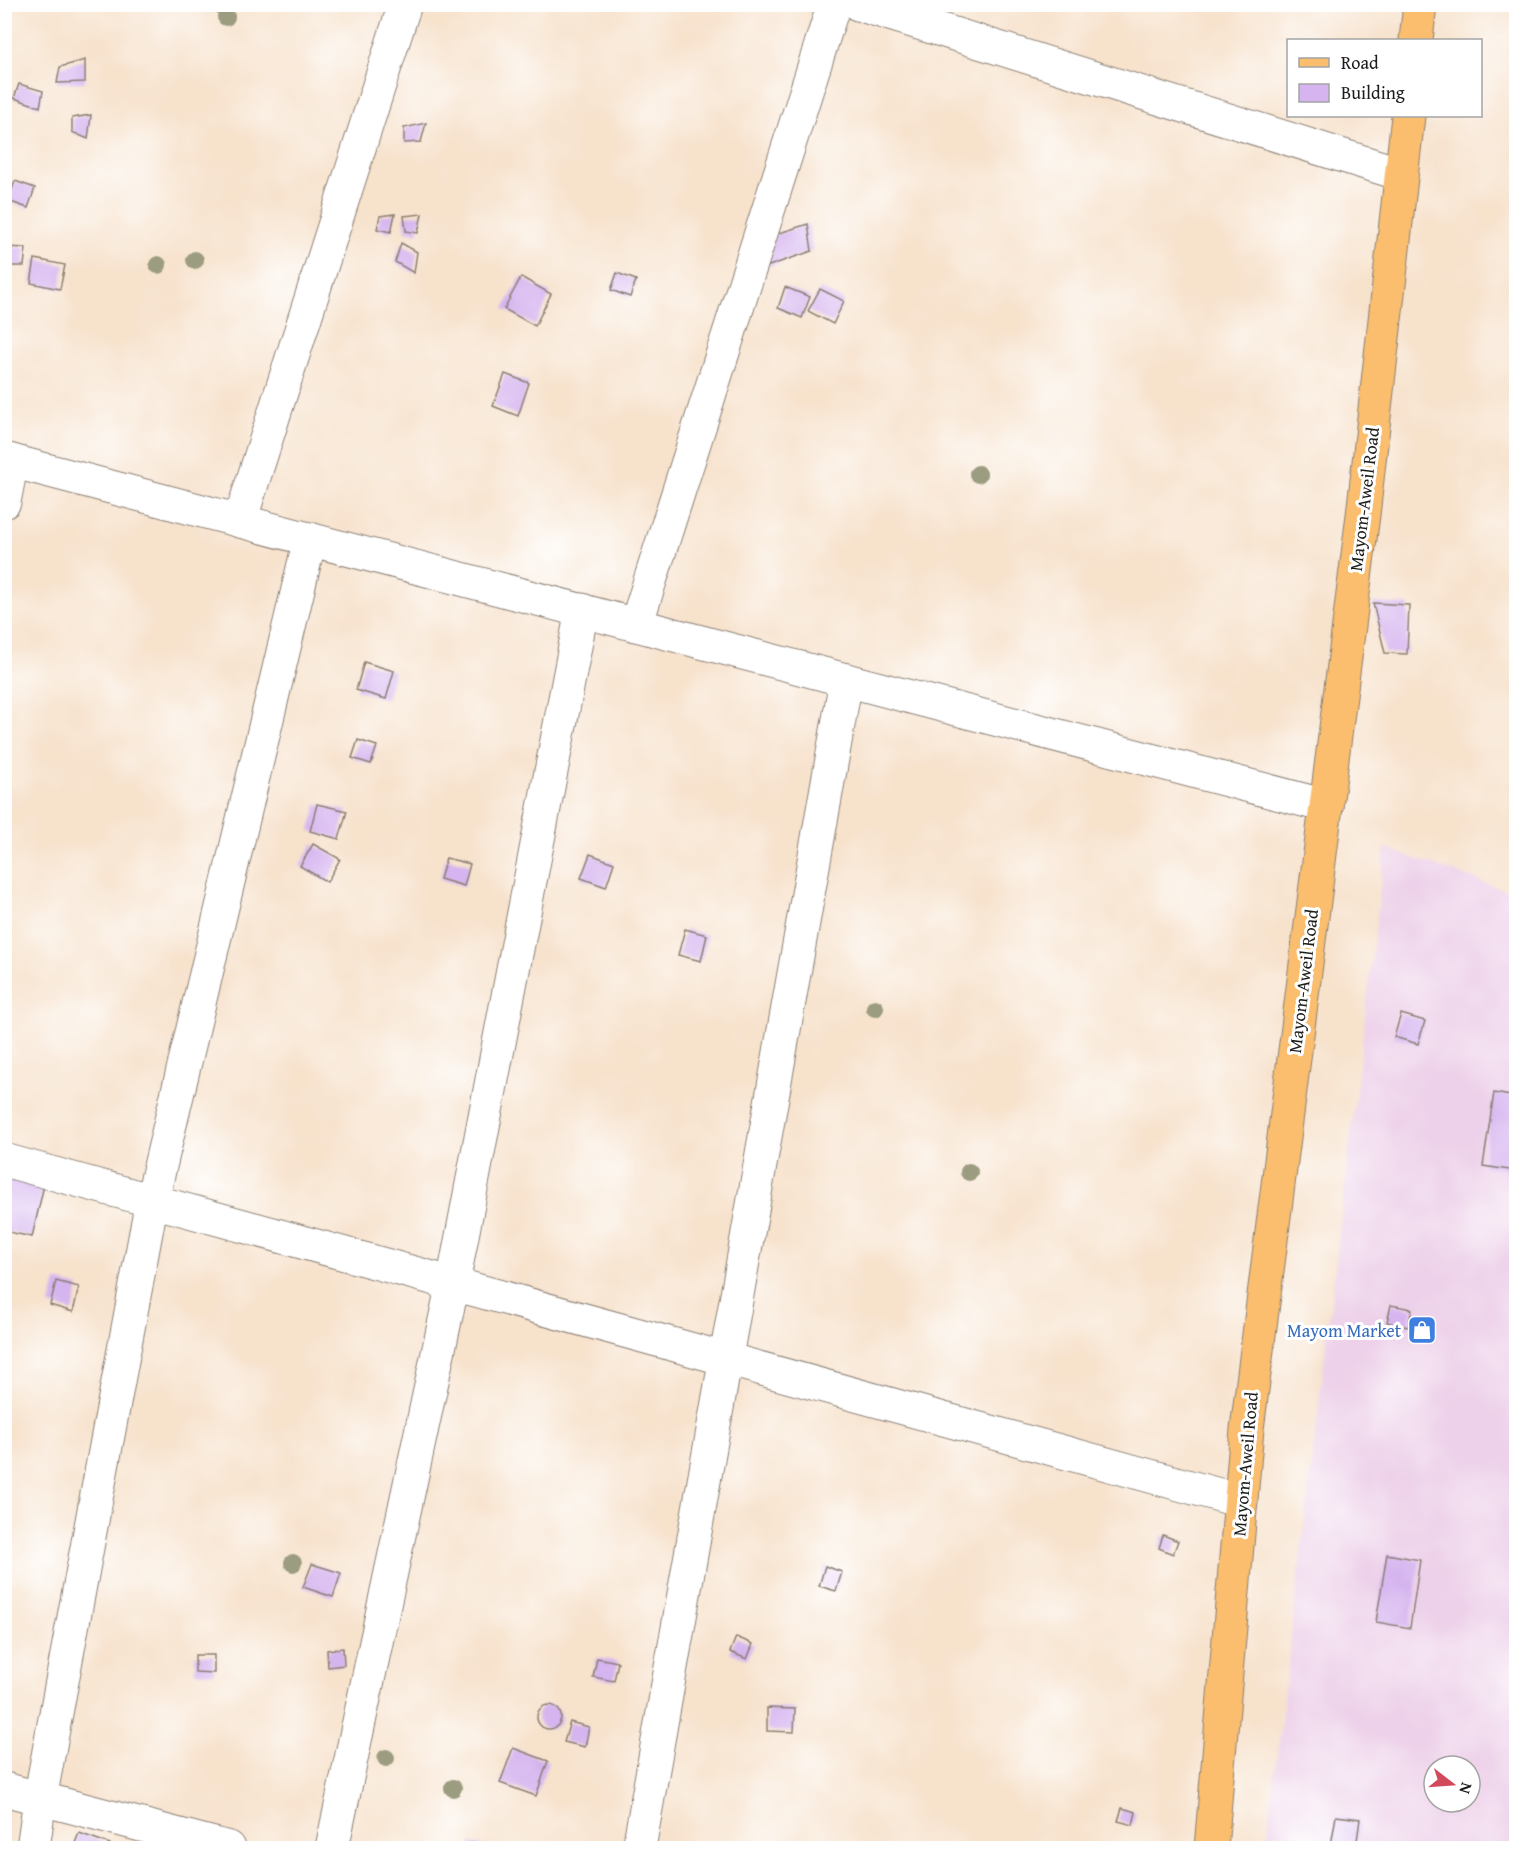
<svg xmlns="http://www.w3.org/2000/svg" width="1521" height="1853" font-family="'Gentium Book Plus',serif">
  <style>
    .built { fill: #edd0e9; fill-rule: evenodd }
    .building { fill: #d5b4ef }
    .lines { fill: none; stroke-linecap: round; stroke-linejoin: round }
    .minor-casing { stroke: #8a7f74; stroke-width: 35 }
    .major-casing { stroke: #8a7f74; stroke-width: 35 }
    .minor { stroke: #fff; stroke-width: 33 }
    .major { stroke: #fabe6e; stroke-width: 33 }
    .tree { fill: #9b9c80 }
    .labels { text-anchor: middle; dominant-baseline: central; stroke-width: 6; stroke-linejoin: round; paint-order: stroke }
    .street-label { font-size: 18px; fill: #1c1c1c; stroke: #fff }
    .shop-label { font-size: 18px; fill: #366cbe; stroke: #fff; text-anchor: end }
  </style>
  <rect width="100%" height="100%" fill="#fff"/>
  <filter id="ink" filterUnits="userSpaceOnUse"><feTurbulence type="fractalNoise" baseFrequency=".0167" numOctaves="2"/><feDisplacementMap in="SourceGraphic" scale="12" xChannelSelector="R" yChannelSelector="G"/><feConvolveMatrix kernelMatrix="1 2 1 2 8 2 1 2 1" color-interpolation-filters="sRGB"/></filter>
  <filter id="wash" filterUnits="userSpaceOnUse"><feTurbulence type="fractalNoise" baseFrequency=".008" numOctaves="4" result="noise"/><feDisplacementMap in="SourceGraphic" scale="24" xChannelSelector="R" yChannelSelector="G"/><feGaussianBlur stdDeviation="1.35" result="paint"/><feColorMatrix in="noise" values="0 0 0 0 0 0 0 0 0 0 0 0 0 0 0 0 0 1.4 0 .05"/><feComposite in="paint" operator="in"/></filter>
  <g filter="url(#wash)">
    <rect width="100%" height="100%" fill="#f7e2cc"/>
    <path class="built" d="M1385,848L1516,894V1848H1266ZM1434,1766H1470V1802H1434Z"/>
    <g id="blocks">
      <g class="building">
        <path d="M85,60V82L57,83L60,67Z"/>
        <path d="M19,84L43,91L40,107L14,98Z"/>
        <path d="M91,115L88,139L72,132V118Z"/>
        <path d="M426,123L421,142L404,143V128Z"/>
        <path d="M15,181L35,188L28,208L8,201Z"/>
        <path d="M395,214L391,232L377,229L380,216Z"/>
        <path d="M422,214L418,233L406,231L404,216Z"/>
        <path d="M808,224L812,251L766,267L760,239Z"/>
        <path d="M401,243L417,252L414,273L395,262Z"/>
        <path d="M6,247L26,248L24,266H4Z"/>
        <path d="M35,259L65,265L60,289L31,283Z"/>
        <path d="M617,273L636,280L630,297L611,290Z"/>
        <path d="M521,277L551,294L535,326L504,309Z"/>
        <path d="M785,287L810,297L802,318L778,308Z"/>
        <path d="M820,289L844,301L833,324L808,311Z"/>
        <path d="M505,374L529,383L518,416L493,406Z"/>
        <path d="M1373,603L1409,605L1407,654L1385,653Z"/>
        <path d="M364,662L394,671L386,699L356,690Z"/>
        <path d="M358,740L377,746L371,764L352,758Z"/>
        <path d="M317,804L347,811L339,839L310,831Z"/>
        <path d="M313,844L340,859L327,882L300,866Z"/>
        <path d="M590,854L614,863L606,887L581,878Z"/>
        <path d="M446,858L470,864L464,886L440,879Z"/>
        <path d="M685,929L707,935L701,961L678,955Z"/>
        <path d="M1401,1014L1425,1021L1418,1044L1394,1037Z"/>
        <path d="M1494,1093L1516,1097V1171L1483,1166Z"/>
        <path d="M4,1176L44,1185L32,1237L4,1231Z"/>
        <path d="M56,1281L79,1287L73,1312L50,1305Z"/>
        <path d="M1391,1305L1412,1309L1408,1327L1387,1322Z"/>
        <path d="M1163,1535L1178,1541L1173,1554L1159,1548Z"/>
        <path d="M1387,1554L1420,1560L1410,1628L1376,1622Z"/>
        <path d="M312,1564L341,1573L333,1597L303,1587Z"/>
        <path d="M825,1566L842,1572L836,1591L819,1586Z"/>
        <path d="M736,1637L753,1644L747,1659L730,1652Z"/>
        <path d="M343,1648L344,1665L328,1667L327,1650Z"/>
        <path d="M195,1655H214V1673L195,1672Z"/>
        <path d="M597,1658L618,1662L614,1681L593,1677Z"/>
        <circle cx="549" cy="1717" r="12"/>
        <path d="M767,1708L795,1709L794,1732L767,1731Z"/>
        <path d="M570,1722L589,1727L585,1747L564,1742Z"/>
        <path d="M513,1748L548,1761L536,1796L500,1783Z"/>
        <path d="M1122,1808L1136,1812L1133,1825L1118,1821Z"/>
        <path d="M1336,1816L1360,1819L1356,1848L1331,1845Z"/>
        <path d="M79,1833L110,1844L108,1848H73Z"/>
        <path d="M471,1843L485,1846V1848H469Z"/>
      </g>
    </g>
  </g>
  <g filter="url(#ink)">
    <use href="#blocks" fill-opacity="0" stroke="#8a7f74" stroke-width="1.5"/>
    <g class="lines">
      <g class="minor-casing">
        <g id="minor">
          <path d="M858,4L1401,174"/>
          <path d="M4,459L1326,806"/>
          <path d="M4,502L12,461"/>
          <path d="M240,521L405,4"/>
          <path d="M636,625L834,4"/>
          <path d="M4,1160L1241,1501"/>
          <path d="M4,1789L229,1848"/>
          <path d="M33,1848L40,1799L152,1200L310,539"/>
          <path d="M332,1848L453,1283L582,610"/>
          <path d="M639,1848L846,680"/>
        </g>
      </g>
      <g class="major-casing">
        <g id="major">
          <path d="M1416,40L1420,4"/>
          <path d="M1211,1848L1247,1429L1363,515L1408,116"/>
        </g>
      </g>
      <use href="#minor" class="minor"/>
      <use href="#major" class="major"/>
    </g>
    <g class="tree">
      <circle cx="226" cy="17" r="9"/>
      <circle cx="195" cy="260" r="9"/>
      <circle cx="158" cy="265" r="9"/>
      <circle cx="978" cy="474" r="9"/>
      <circle cx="875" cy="1008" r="9"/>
      <circle cx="969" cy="1172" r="9"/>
      <circle cx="293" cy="1563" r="9"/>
      <circle cx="386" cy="1758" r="9"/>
      <circle cx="453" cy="1788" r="9"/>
    </g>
  </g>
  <defs>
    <g id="shop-square" transform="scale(1.5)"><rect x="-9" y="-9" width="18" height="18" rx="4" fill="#3f7fe0" stroke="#fff"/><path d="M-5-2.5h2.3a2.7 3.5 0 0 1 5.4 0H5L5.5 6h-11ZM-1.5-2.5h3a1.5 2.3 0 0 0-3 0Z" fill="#fff"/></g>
  </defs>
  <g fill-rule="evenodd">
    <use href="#shop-square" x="1422" y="1330"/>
  </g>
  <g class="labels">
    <g class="street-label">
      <text transform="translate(1364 499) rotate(-83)">Mayom-Aweil Road</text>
      <text transform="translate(1303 981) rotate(-83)">Mayom-Aweil Road</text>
      <text transform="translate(1245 1464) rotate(-85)">Mayom-Aweil Road</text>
    </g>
    <g class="shop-label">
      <text x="1401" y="1330">Mayom Market</text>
    </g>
  </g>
  <rect width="1521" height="1853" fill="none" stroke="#fff" stroke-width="24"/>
  <rect x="1287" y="39" width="195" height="78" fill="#ffffff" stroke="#a4a4a4" stroke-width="1.5"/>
  <rect x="1299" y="58" width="30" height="9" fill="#fabe6e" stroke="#a4a4a4" stroke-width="1.5"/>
  <text x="1341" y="69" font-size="18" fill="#1c1c1c">Road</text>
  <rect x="1299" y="84" width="30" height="18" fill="#d5b4ef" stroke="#a4a4a4" stroke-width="1.5"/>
  <text x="1341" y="99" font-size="18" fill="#1c1c1c">Building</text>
  <g transform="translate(1452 1784) rotate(107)"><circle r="28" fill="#ffffff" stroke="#a4a4a4" stroke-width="1.5"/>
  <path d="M0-4.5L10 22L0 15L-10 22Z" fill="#d1495b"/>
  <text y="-9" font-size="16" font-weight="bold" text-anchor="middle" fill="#1c1c1c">N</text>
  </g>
</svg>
